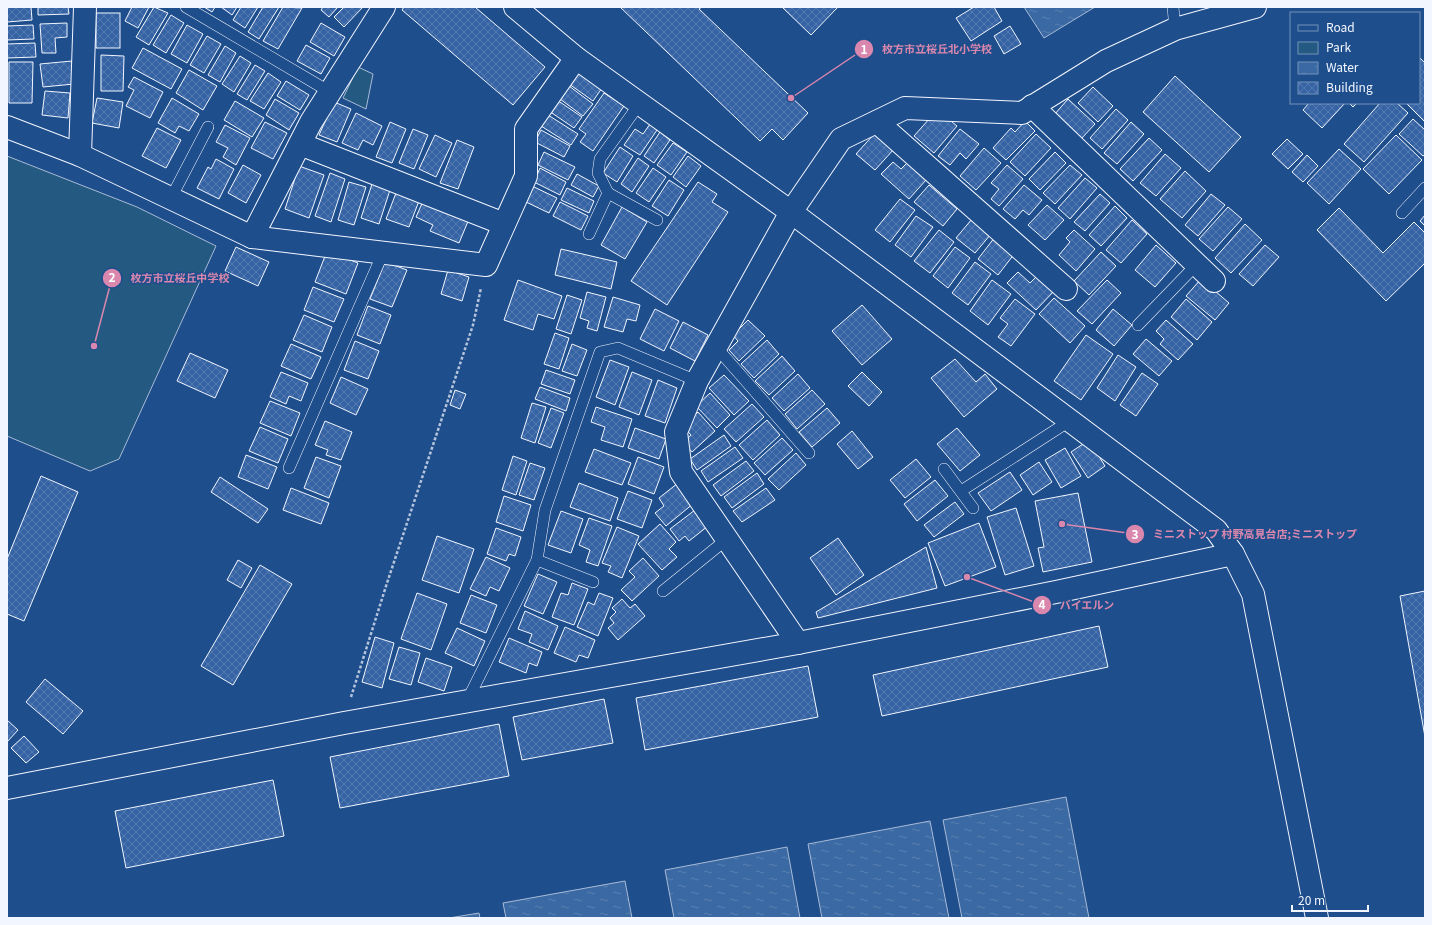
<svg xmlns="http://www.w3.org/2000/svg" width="1432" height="925" font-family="Georgia,'Noto Sans JP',serif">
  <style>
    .green { fill: #245a82; stroke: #a8bbd7 }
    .water { fill: url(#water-ripples); stroke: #a8bbd7 }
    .building { fill: url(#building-cross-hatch); stroke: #f2f6ff }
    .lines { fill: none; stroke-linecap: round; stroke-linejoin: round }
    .lane-casing { stroke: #f2f6ff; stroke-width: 12 }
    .street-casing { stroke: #f2f6ff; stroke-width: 24 }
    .secondary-casing { stroke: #f2f6ff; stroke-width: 24 }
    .path { stroke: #b3c4dc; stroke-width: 2.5; stroke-dasharray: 3 2; stroke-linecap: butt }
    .lane { stroke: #1f4e8c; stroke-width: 11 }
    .street { stroke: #1f4e8c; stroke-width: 22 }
    .secondary { stroke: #1f4e8c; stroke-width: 22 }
    .leader { fill: none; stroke: #da87ad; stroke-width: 1.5 }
    .callout-dot { fill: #da87ad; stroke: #1f4e8c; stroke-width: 1.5 }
    .mark-label { font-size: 12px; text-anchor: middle; font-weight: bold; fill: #fff }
    .callout-label { font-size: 11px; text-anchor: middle; font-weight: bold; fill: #da87ad; stroke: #1f4e8c; stroke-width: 3; stroke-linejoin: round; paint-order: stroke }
  </style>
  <defs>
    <pattern id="water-ripples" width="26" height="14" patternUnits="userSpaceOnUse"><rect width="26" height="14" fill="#3b69a3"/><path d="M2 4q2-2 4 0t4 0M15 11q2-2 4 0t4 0" fill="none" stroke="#587fb1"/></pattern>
    <pattern id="building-cross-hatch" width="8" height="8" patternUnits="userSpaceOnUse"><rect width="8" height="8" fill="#3563a3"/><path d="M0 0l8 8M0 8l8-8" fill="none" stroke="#537ab1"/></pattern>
  </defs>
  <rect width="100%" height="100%" fill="#1f4e8c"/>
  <g class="green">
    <path d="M358,67L373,74L366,109L343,98Z"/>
    <path d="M7,156L137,207L216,246L119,459L90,471L7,436Z"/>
  </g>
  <g class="water">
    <path d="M1024,7H1095L1044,38Z"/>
    <path d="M1066,797L1089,918H962L943,820Z"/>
    <path d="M930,821L949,918H822L808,844Z"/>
    <path d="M787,847L800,918H674L665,870Z"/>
    <path d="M625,881L632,918H506L503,903Z"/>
    <path d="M479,913L480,918H449Z"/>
  </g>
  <g class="building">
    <path d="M7,7H31L32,20L7,22Z"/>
    <path d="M38,7H68L69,14L38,15Z"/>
    <path d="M132,7H149L138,28L125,21Z"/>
    <path d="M154,7L168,13L149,45L136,37Z"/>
    <path d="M204,7H215L212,12Z"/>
    <path d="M221,7H237L232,15Z"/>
    <path d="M241,7H258L245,28L233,20Z"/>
    <path d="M263,7H279L259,39L248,32Z"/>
    <path d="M283,7L302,8L278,49L263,41Z"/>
    <path d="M323,7H338L329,17L321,10Z"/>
    <path d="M344,7H363L344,27L334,17Z"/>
    <path d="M404,7H475L545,67L513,105L402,10Z"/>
    <path d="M620,7H702L699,9L808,113L783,140L772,129L760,141Z"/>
    <path d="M782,7H838L811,35Z"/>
    <path d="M974,7H994L1002,21L971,41L956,18Z"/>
    <rect x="96" y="13" width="24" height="35"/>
    <path d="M171,15L184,23L166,53L153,45Z"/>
    <path d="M67,23V37L55,38L56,53H42L40,24Z"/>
    <path d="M321,23L345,37L334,56L310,42Z"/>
    <path d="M33,25L34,39L7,40V26Z"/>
    <path d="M187,25L203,34L187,63L171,54Z"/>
    <path d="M1010,26L1021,44L1004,54L994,36Z"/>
    <path d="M207,36L221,44L204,73L190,65Z"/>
    <path d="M35,43L36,57L7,58V44Z"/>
    <path d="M306,45L330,58L321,74L297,61Z"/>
    <path d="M225,46L236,53L220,82L208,75Z"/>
    <path d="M143,48L182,69L171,89L132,68Z"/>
    <path d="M101,55L124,56L123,91H101Z"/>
    <path d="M240,56L251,63L234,92L222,84Z"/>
    <path d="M1419,57L1425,63V122L1406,103H1419Z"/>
    <path d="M72,61L74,84L43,87L40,64Z"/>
    <path d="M9,62H33L32,103H9Z"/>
    <path d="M255,65L265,71L247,100L237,94Z"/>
    <path d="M189,70L217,86L203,110L176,93Z"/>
    <path d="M579,71L602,88L593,101L569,84Z"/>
    <path d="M268,73L281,82L264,109L250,101Z"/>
    <path d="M1175,76L1241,137L1209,172L1143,112Z"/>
    <path d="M134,77L163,92L150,118L126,106L134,90L128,87Z"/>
    <path d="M286,81L309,95L300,110L277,96Z"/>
    <path d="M569,86L593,104L583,116L560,99Z"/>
    <path d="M1093,87L1113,106L1098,122L1078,103Z"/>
    <path d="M45,91L70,93L68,118L42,115Z"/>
    <path d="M604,93L624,106L593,151L580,142L586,134L579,129Z"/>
    <path d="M97,98L123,102L119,128L92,123Z"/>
    <path d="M172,98L199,114L189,131L179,126L175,133L158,123Z"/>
    <path d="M275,99L299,113L289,130L266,115Z"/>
    <path d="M1068,99L1095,124L1080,140L1054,115Z"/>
    <path d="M557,100L582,117L574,128L549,111Z"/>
    <path d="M235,101L264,118L252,137L224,120Z"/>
    <path d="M334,102L351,109L337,142L319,135Z"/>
    <path d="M1309,103H1345L1322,128L1303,110Z"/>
    <path d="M1349,103H1357L1353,107Z"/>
    <path d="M1380,103H1397L1408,113L1364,162L1344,144Z"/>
    <path d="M1116,109L1128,120L1102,149L1090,138Z"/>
    <path d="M356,113L382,126L373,145L363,140L358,150L342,143Z"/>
    <path d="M548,115L578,134L571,145L541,126Z"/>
    <path d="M946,117L957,126L934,153L914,136L930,118Z"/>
    <path d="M1413,119L1425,130V154L1423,156L1399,134Z"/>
    <path d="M1025,121L1035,131L1006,160L993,148L1011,128L1015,132Z"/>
    <path d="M265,122L287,133L273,159L251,148Z"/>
    <path d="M390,122L406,129L392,163L376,157Z"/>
    <path d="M1131,122L1144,134L1117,164L1104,153Z"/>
    <path d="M650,124L657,130L640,155L624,145L635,129L643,134Z"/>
    <path d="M225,125L250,138L236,165L223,157L228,148L216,142Z"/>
    <path d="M157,128L181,140L166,168L142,156Z"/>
    <path d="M413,129L428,135L414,169L399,163Z"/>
    <path d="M960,129L979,144L966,159L960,153L950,165L938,156Z"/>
    <path d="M541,130L570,146L564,157L535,142Z"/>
    <path d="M660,132L670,140L654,163L644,156Z"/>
    <path d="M876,132L894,149L875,170L856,154Z"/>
    <path d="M1036,134L1051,148L1025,176L1010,162Z"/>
    <path d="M435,135L452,143L436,177L419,169Z"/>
    <path d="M1396,135L1422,160L1389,194L1363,169Z"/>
    <path d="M1149,138L1162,150L1133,181L1120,169Z"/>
    <path d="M1287,139L1303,154L1288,169L1272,154Z"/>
    <path d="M457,140L474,147L458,189L440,183Z"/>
    <path d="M673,143L687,152L671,175L657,165Z"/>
    <path d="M620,147L633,156L617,182L603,173Z"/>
    <path d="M984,148L1001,163L976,190L960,176Z"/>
    <path d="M1339,149L1361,169L1329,204L1307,183Z"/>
    <path d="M544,152L575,167L568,180L538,165Z"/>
    <path d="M1055,152L1066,163L1040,190L1029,179Z"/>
    <path d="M1165,154L1181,168L1156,196L1140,183Z"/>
    <path d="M1307,155L1318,166L1303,182L1292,172Z"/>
    <path d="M688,156L701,166L686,187L673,177Z"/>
    <path d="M638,158L649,166L632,192L621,184Z"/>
    <path d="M216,159L234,169L219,199L197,188L208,167L211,169Z"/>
    <path d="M893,162L901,169L907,163L926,180L909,199L881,174Z"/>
    <path d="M243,165L261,175L246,203L228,193Z"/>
    <path d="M1007,165L1023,179L999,206L991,199L999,189L991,183Z"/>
    <path d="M1070,165L1082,175L1055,204L1043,193Z"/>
    <path d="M299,166L324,175L309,218L285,209Z"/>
    <path d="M540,168L566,182L560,195L534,182Z"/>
    <path d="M653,168L666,177L649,202L636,193Z"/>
    <path d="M1185,171L1206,191L1182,218L1160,199Z"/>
    <path d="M330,173L345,179L331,222L315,216Z"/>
    <path d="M577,174L599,186L593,197L571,185Z"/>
    <path d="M1085,178L1097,188L1070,219L1058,208Z"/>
    <path d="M669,180L684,190L668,216L652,206Z"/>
    <path d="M349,182L366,187L354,225L338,220Z"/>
    <path d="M698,182L717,194L712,202L728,212L667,305L631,281Z"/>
    <path d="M372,184L390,190L379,224L361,218Z"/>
    <path d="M929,185L957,209L943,226L914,202Z"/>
    <path d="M1024,185L1042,200L1029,215L1023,210L1015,219L1003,209Z"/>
    <path d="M532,186L557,198L549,213L524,201Z"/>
    <path d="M567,188L594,201L589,213L561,200Z"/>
    <path d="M396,193L419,201L409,227L386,219Z"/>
    <path d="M1100,194L1110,203L1085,231L1074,222Z"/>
    <path d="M1211,194L1225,205L1198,236L1185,225Z"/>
    <path d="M424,199L469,219L459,243L430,231L433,225L416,217Z"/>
    <path d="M900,199L915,210L890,242L875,230Z"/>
    <path d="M560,202L588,216L581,230L553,216Z"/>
    <path d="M1047,205L1064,220L1045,240L1028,225Z"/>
    <path d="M1115,206L1127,218L1101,246L1089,235Z"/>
    <path d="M622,207L647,222L625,259L601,245Z"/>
    <path d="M1228,207L1242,219L1213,251L1199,239Z"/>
    <path d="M1339,208L1383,253L1414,222L1425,233V263L1386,301L1317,230Z"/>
    <path d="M1425,215V226L1420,221Z"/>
    <path d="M916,216L933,227L911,257L895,245Z"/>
    <path d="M972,219L991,234L975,253L956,238Z"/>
    <path d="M1132,220L1147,234L1121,263L1106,250Z"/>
    <path d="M1245,224L1262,240L1231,273L1215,258Z"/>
    <path d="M939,230L954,242L930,273L914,261Z"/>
    <path d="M1074,230L1095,249L1076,271L1059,255L1070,242L1066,238Z"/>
    <path d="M995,237L1015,253L998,275L978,259Z"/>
    <path d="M1156,245L1176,263L1155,287L1135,270Z"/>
    <path d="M1265,245L1279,257L1253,286L1239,274Z"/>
    <path d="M236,247L269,262L258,286L225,271Z"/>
    <path d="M955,247L970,258L948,288L933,276Z"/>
    <path d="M561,249L617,262L611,289L555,275Z"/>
    <path d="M327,251L358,263L346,294L315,282Z"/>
    <path d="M1101,252L1116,266L1089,295L1074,281Z"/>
    <path d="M385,262L407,270L392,307L370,299Z"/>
    <path d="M975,262L991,274L968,305L952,293Z"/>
    <path d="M448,270L469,277L462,301L441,294Z"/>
    <path d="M1018,272L1030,283L1039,274L1055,290L1036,310L1007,283Z"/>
    <path d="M1201,279L1229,303L1215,320L1186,296Z"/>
    <path d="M518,280L562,296L554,319L538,314L533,330L504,320Z"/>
    <path d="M992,280L1011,294L988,325L970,311Z"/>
    <path d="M1107,280L1121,293L1092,324L1077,311Z"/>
    <path d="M313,287L344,299L334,322L304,310Z"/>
    <path d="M587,292L606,297L597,331L587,328L589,321L580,318Z"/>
    <path d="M567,295L582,300L571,334L556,329Z"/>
    <path d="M613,297L640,305L636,321L627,319L623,332L604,327Z"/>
    <path d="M1054,298L1085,326L1070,343L1039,314Z"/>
    <path d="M1015,299L1035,314L1011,346L998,337L1008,324L1000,318Z"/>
    <path d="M1186,299L1212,322L1197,340L1171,317Z"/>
    <path d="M862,305L892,339L862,365L832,331Z"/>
    <path d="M368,306L391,315L380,344L357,335Z"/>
    <path d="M655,309L679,321L664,351L640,339Z"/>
    <path d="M1113,309L1132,325L1114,346L1096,330Z"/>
    <path d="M304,315L332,327L322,352L293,340Z"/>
    <path d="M748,320L765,336L739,361L729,350L738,341L733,335Z"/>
    <path d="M1166,320L1193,344L1178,360L1160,344L1164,339L1156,331Z"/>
    <path d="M683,322L708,335L695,361L670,348Z"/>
    <path d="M555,333L569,338L559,369L544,364Z"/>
    <path d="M1086,335L1113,354L1081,400L1054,381Z"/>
    <path d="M1146,339L1172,361L1159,376L1133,354Z"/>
    <path d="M767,340L779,354L754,378L741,364Z"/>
    <path d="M355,341L379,351L368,379L344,370Z"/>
    <path d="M291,344L321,357L311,379L281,366Z"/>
    <path d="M572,344L587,350L577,376L562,371Z"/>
    <path d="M190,353L228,370L215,398L177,381Z"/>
    <path d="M1118,355L1136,367L1115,401L1097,388Z"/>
    <path d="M782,356L795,371L769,395L755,381Z"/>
    <path d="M955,359L976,382L985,374L997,389L964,417L931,378Z"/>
    <path d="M610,360L629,367L615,405L596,397Z"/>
    <path d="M546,370L575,380L570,394L541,384Z"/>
    <path d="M281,372L308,383L301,401L289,396L286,404L270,397Z"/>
    <path d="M632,372L652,380L639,415L619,407Z"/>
    <path d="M862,372L882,392L869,406L848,386Z"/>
    <path d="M1142,373L1158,384L1136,416L1120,405Z"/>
    <path d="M798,374L810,388L784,411L772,398Z"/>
    <path d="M724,375L749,401L734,415L709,388Z"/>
    <path d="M341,377L368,389L356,415L330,403Z"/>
    <path d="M658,380L677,388L665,423L645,416Z"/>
    <path d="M540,387L570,398L566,411L535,399Z"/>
    <path d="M455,390L466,394L460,409L450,405Z"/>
    <path d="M812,390L825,404L797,429L785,414Z"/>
    <path d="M710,393L730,415L717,428L696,406Z"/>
    <path d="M270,401L300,413L291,436L260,423Z"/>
    <path d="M532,403L546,407L535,443L521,438Z"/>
    <path d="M752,404L764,417L736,442L724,429Z"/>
    <path d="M596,407L632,419L623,447L601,440L605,427L591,422Z"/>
    <path d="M551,408L564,413L551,448L538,443Z"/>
    <path d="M827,408L840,423L812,447L799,432Z"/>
    <path d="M698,412L715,431L692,452L683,442L691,435L683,426Z"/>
    <path d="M767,420L780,435L753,460L739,445Z"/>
    <path d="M325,421L352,432L341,460L326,455L328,450L315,445Z"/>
    <path d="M260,427L288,439L278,463L249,451Z"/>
    <path d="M635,428L666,439L659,459L628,448Z"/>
    <path d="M957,428L980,455L960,471L937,444Z"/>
    <path d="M852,431L873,457L858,469L837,444Z"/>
    <path d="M724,435L731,446L697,470L690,459Z"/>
    <path d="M782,438L793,450L765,475L754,463Z"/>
    <path d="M1089,440L1105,466L1088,478L1071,452Z"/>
    <path d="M735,447L743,458L708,482L701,471Z"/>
    <path d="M1065,448L1081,476L1061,488L1045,460Z"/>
    <path d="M594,449L631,463L622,485L585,472Z"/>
    <path d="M796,453L806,465L779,490L768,479Z"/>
    <path d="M246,455L277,467L268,489L238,477Z"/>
    <path d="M513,456L527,461L516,495L502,490Z"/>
    <path d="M316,457L341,466L329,498L304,488Z"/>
    <path d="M638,457L664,467L654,494L628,484Z"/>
    <path d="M916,459L931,477L905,498L890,480Z"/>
    <path d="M746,461L754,471L721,496L713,485Z"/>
    <path d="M1039,462L1052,482L1033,495L1020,475Z"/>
    <path d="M530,463L545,468L534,500L519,495Z"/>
    <path d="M1010,472L1022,490L991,511L978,493Z"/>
    <path d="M757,473L764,484L732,508L724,497Z"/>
    <path d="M41,476L78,492L24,621L7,614V559Z"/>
    <path d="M220,477L268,509L258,523L211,492Z"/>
    <path d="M935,480L948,496L917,521L904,504Z"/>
    <path d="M579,483L618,498L610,521L570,507Z"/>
    <path d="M678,483L694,503L666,526L655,513L664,506L659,498Z"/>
    <path d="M291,488L329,503L321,524L283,510Z"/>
    <path d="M766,488L775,500L742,522L733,511Z"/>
    <path d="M628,491L652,500L642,528L617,519Z"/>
    <path d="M1078,493L1092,562L1043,572L1038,548L1044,547L1035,501Z"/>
    <path d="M504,496L531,505L523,531L496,522Z"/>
    <path d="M955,502L964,514L934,537L924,525Z"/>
    <path d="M1016,508L1034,566L1005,575L987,517Z"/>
    <path d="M695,510L708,526L689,541L685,536L679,541L670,529Z"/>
    <path d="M561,511L583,519L571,553L548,545Z"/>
    <path d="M589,518L612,526L598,566L586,562L590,550L579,545Z"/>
    <path d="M979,523L996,567L945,586L928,543Z"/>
    <path d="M660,524L676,542L669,549L677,557L662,570L638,544Z"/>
    <path d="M617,527L639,536L622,578L608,572L611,566L602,563Z"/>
    <path d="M496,528L521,537L515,556L509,554L506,561L487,554Z"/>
    <path d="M437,536L474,549L459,593L422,580Z"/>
    <path d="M838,538L864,575L836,595L810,558Z"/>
    <path d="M926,547L937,588L818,618L816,612Z"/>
    <path d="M486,557L510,568L499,591L490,587L486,596L470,589Z"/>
    <path d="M643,558L659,576L632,601L621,590L635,577L629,571Z"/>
    <path d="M238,560L252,568L241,588L227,580Z"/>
    <path d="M260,565L292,584L233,685L201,666Z"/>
    <path d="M538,574L557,582L543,614L524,606Z"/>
    <path d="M572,583L588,589L574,625L552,617L561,593L568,595Z"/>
    <path d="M1425,591V737L1400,596Z"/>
    <path d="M417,593L447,604L431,650L401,639Z"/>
    <path d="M599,593L613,598L598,636L577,627L588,602L594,605Z"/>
    <path d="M471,595L497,605L486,633L460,623Z"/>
    <path d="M622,599L630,608L635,604L645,616L618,640L608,628L614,623L610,618L616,612L612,608Z"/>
    <path d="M525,611L558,626L548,650L529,642L532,634L518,629Z"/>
    <path d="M1099,626L1108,667L882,716L873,675Z"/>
    <path d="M565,627L595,640L588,658L579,655L576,662L554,653Z"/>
    <path d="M457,628L485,641L474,666L445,653Z"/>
    <path d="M375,637L394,643L382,688L362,682Z"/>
    <path d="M509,638L542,652L537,666L529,663L526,673L499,662Z"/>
    <path d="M399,647L420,653L411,685L389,679Z"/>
    <path d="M426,658L452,667L444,691L418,682Z"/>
    <path d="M808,666L818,717L645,750L636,698Z"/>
    <path d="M45,679L83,711L63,734L26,702Z"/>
    <path d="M604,699L613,743L522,760L513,717Z"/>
    <path d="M7,720L18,730L7,742Z"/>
    <path d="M499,724L509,776L340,808L330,757Z"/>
    <path d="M24,736L39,752L26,763L11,748Z"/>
    <path d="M273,780L284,836L126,868L115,811Z"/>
  </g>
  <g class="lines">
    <g class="lane-casing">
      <g id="lane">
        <path d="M186,7L330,92"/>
        <path d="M1173,7L1175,29"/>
        <path d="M608,193L657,220"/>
        <path d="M171,198L208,127"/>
        <path d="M1402,213L1425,188"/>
        <path d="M589,234L608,193L598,173L600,159L640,103"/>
        <path d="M1138,325L1197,264"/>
        <path d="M716,347L809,453"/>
        <path d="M289,468L383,253"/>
        <path d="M944,469L973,508"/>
        <path d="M961,491L1071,420"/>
        <path d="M537,560L593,582"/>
        <path d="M663,591L727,539"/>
        <path d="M467,701L537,560L545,510L600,352L618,348L697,381"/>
      </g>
    </g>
    <g class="street-casing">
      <g id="street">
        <path d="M1032,106L1214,281"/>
        <path d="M877,122L1066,289"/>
        <path d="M7,127L80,155L252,237L486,265L526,176V129L576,58"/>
        <path d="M300,144L504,224"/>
        <path d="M80,155L85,7"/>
        <path d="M252,237L311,122L384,7"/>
        <path d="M798,643L681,472L676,432L697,381L791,212L841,139L905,108L1022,113L1106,61L1175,29L1255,7"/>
        <path d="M7,788L344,723L798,643L1056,592L1233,554"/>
      </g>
    </g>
    <g class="secondary-casing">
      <path id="secondary" d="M515,7L576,58L791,212L1216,530L1233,554L1253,594L1317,918"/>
    </g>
    <path class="path" d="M351,697L387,583L473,325L481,288"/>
    <use href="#lane" class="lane"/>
    <use href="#street" class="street"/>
    <use href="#secondary" class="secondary"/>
  </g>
  <path class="leader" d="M791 98L864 49M94 346L112 278M1062 524L1135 534M967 577L1042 605"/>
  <g class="callout-dot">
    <circle cx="791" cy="98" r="4"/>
    <circle cx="94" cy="346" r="4"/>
    <circle cx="1062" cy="524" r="4"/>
    <circle cx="967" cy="577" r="4"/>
    <circle cx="864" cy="49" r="10"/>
    <circle cx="112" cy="278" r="10"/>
    <circle cx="1135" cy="534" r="10"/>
    <circle cx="1042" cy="605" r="10"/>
  </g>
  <g class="mark-label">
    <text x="864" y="54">1</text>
    <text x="112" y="282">2</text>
    <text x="1135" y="539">3</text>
    <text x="1042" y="609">4</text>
  </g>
  <g class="callout-label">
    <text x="937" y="53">枚方市立桜丘北小学校</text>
    <text x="180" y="282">枚方市立桜丘中学校</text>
    <text x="1255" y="538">ミニストップ 村野高見台店;ミニストップ</text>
    <text x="1087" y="609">バイエルン</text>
  </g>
  <rect width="1432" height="925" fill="none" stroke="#f2f6ff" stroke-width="16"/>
  <rect x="1290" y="12" width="130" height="92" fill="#1f4e8c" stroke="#7391ba"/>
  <rect x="1298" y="25" width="20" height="6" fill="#1f4e8c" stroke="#7391ba"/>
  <text x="1326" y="32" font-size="12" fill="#f2f6ff">Road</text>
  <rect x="1298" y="42" width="20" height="12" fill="#245a82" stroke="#7391ba"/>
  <text x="1326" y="52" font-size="12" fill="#f2f6ff">Park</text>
  <rect x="1298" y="62" width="20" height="12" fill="url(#water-ripples)" stroke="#7391ba"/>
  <text x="1326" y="72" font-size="12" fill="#f2f6ff">Water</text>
  <rect x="1298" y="82" width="20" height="12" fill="url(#building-cross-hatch)" stroke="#7391ba"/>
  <text x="1326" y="92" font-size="12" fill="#f2f6ff">Building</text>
  <path d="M1292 905v6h76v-6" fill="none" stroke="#f2f6ff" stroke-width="2"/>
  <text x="1298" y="905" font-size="12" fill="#f2f6ff" stroke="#1f4e8c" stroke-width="3" paint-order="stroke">20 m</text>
</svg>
